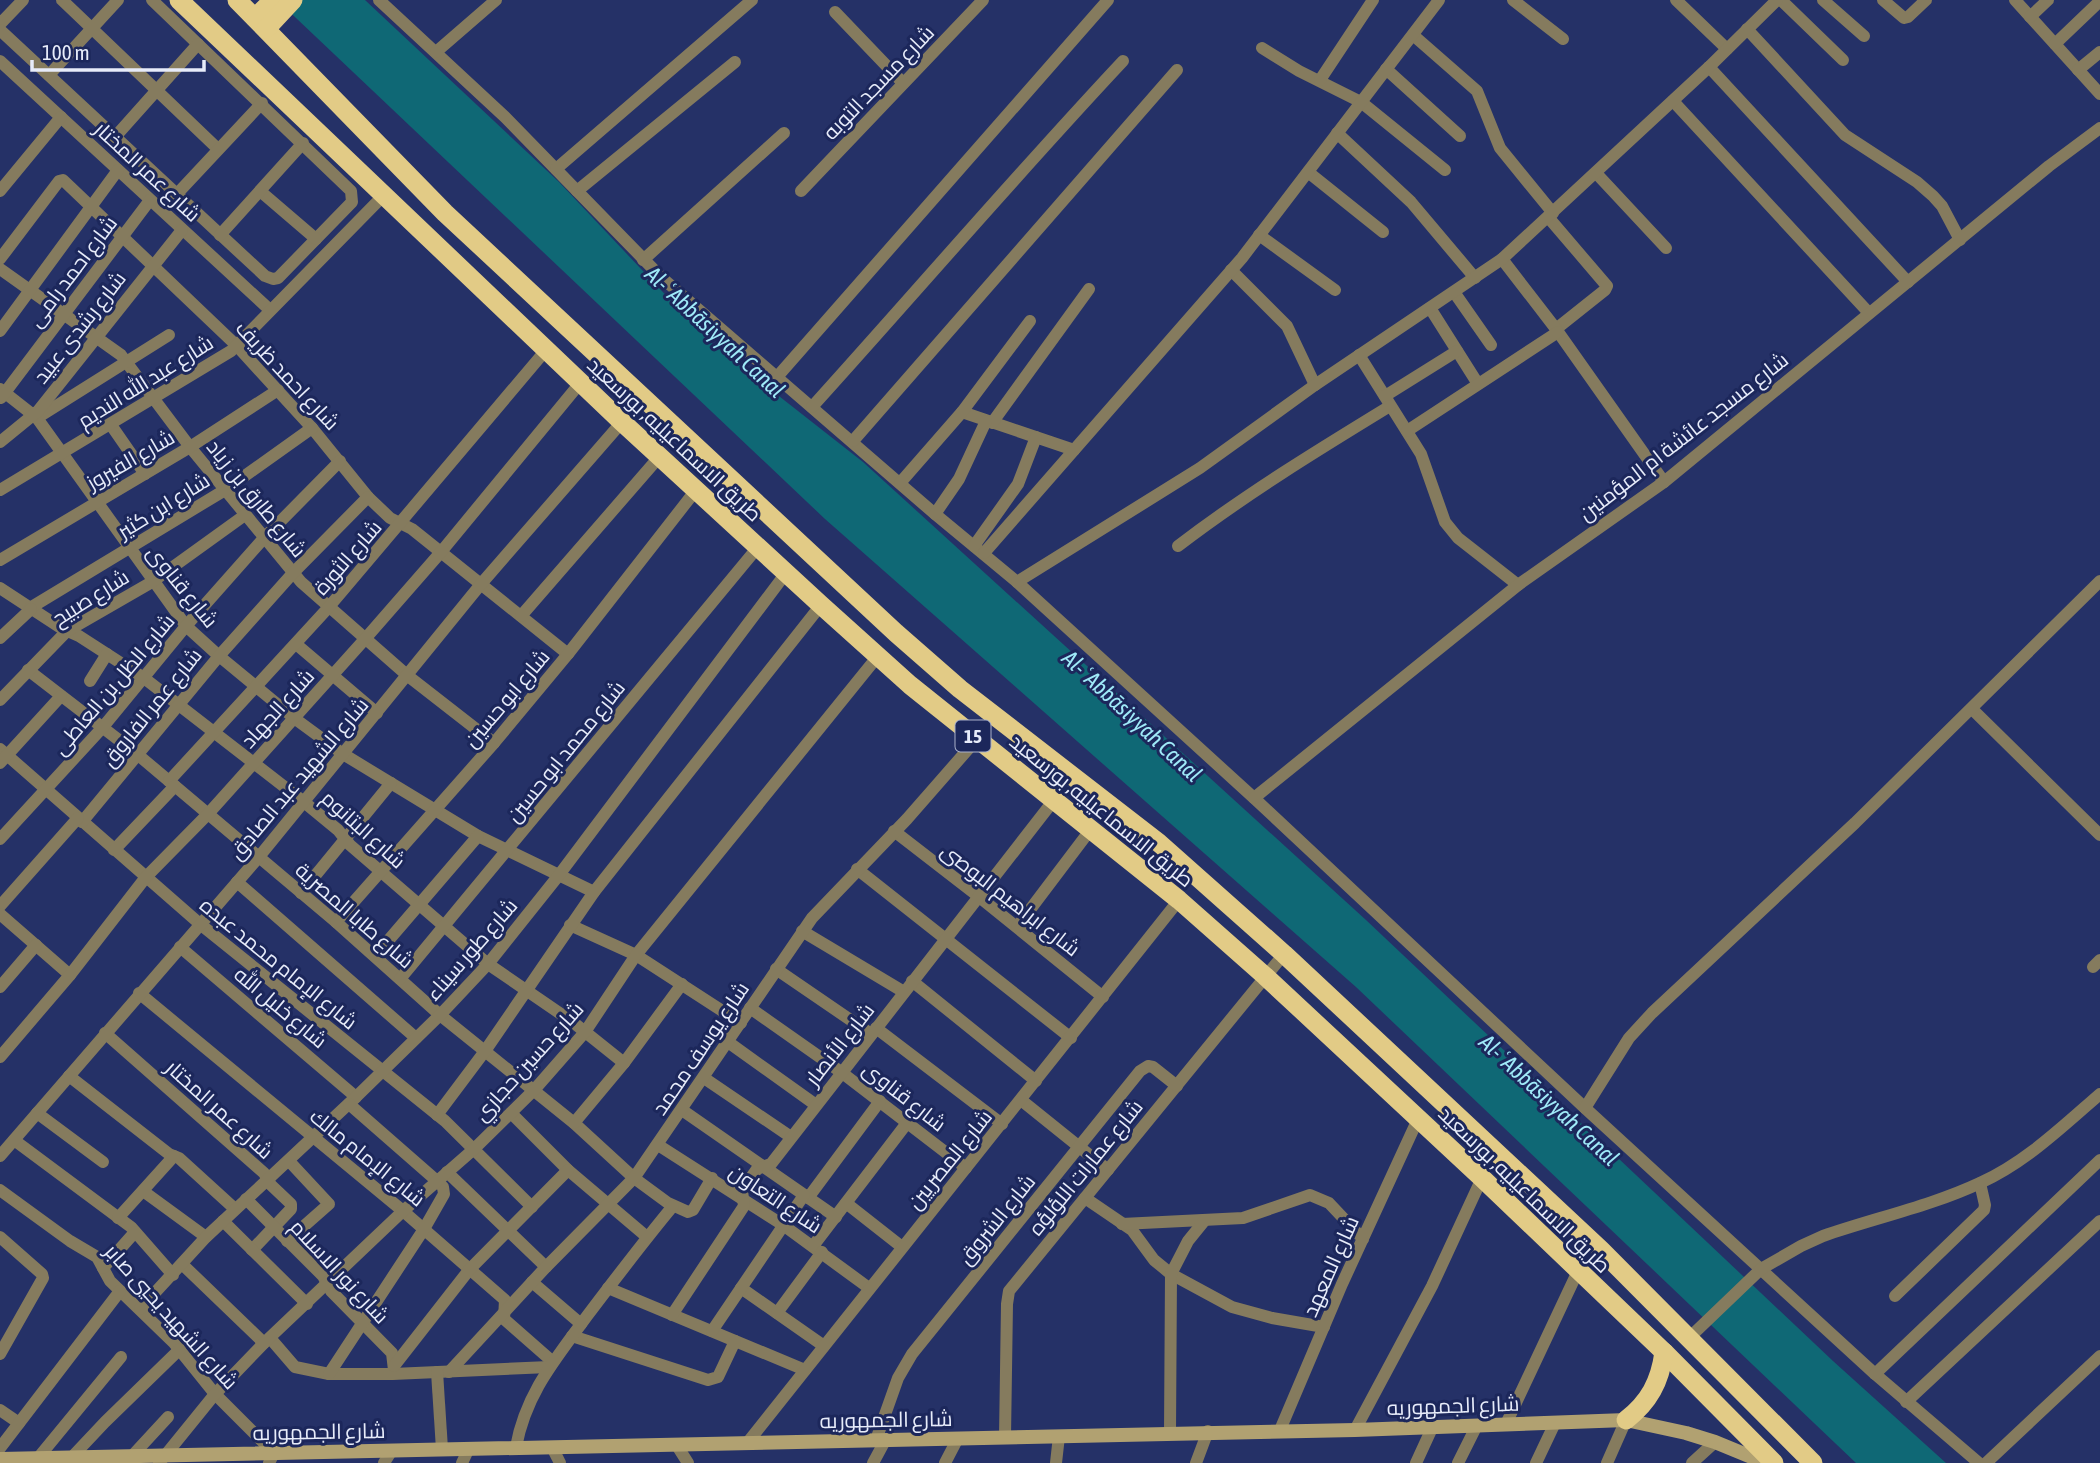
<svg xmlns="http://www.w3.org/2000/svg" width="2100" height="1463" font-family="'Asap Condensed',Cairo,sans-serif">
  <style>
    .water { fill: #0f6875 }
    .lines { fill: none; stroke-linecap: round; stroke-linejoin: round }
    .minor { stroke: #857b5e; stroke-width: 12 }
    .secondary { stroke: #b1a171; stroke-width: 14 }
    .trunk { stroke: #e2cb86; stroke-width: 19 }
    .labels { text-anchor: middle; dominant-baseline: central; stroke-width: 6; stroke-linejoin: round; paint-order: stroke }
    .shield { fill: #1c275b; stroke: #aab1ca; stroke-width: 2 }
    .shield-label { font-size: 19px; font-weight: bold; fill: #e7ecfa }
    .street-label { font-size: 21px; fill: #e7ecfa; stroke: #1c275b }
    .water-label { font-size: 23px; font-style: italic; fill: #9feaf8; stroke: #1c275b }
  </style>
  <rect width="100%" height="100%" fill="#253167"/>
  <path class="water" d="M277,0H365L559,182L709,341L863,462L1366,920L1833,1361L1946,1463H1856L1356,987L825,519Z"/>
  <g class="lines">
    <g class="minor">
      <path d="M62,0L218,149"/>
      <path d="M379,0L505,117L661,277L935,514L1017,582L1254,798L1585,1108L1875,1374L1979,1463"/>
      <path d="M1513,0L1563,39"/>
      <path d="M1676,0L1727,49"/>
      <path d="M1781,0L1843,60"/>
      <path d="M1823,0L1864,36"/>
      <path d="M1883,0L1904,18L1908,17L1926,0"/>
      <path d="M2015,0L2100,94"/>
      <path d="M835,12L903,83"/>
      <path d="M2030,17L2048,0"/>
      <path d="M0,24L23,0"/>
      <path d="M1747,29L1845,135L1917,182L1933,196L1942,206L1960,240"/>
      <path d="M0,30L265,276L273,279L278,278L352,202L351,191L152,0"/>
      <path d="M1413,35L1477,91L1500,148L1553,213"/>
      <path d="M2055,44L2100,1"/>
      <path d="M1262,48L1299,71L1361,102L1445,170"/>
      <path d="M436,52L496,0"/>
      <path d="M0,61L270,310"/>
      <path d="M1709,67L1908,282"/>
      <path d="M1386,69L1460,136"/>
      <path d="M2078,70L2100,52"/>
      <path d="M49,75L118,0"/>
      <path d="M1320,80L1373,0"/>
      <path d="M1673,101L1869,313"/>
      <path d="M1337,133L1411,202L1475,278"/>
      <path d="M115,137L198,44"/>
      <path d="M556,169L752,0"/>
      <path d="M1308,172L1383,232"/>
      <path d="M1596,173L1666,248"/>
      <path d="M0,191L61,117"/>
      <path d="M260,191L316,239"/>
      <path d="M577,191L735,62"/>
      <path d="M801,191L983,0"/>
      <path d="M176,195L262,103"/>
      <path d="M1548,217L1607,286L1605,290L1556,329"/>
      <path d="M220,235L303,143"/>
      <path d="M1259,235L1335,290"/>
      <path d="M0,259L59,181L63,180L237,346L312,428L368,497L390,518L412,529L568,654"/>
      <path d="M1502,259L1556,329L1664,482"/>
      <path d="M643,260L784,133"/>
      <path d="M0,269L121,355L190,447L301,582L408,676L494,743"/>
      <path d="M1231,270L1287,326L1315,385"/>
      <path d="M1454,292L1491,345"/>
      <path d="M1430,308L1478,384"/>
      <path d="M0,331L118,170"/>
      <path d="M1359,355L1421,454L1445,522L1458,538L1518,585"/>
      <path d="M777,377L1108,0"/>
      <path d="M0,389L37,418L186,626L219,656L294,718L343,754L478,836L594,892"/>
      <path d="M1385,396L1457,351"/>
      <path d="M1,398L150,200"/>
      <path d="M812,407C916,292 1017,174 1123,61"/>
      <path d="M962,412L1074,450"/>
      <path d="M37,418L169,335"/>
      <path d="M992,423L1089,289"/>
      <path d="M111,425L145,474"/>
      <path d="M1407,431L1558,332"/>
      <path d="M853,441L1177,70"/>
      <path d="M0,442L38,411L182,230"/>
      <path d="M900,483L962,412L1030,321"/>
      <path d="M0,490L231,351L384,195"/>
      <path d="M935,514L959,479L986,421"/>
      <path d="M974,546L1018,484L1036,437"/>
      <path d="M1178,546C1246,494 1318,450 1390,406"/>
      <path d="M984,553L1242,258L1439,0"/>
      <path d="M0,560L190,447L278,390"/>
      <path d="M1017,582L1200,468L1315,385L1502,259L1709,67L1777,0"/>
      <path d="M0,588L61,628L79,636L144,678L304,802L338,830L350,845L488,964L574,1023L624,1063"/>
      <path d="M30,608L225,490L312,428"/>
      <path d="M521,616L660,456"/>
      <path d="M0,638L31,609"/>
      <path d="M296,644L377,713"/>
      <path d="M28,670L137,754L336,922L440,1015L574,1123L634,1178L668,1203L688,1212L693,1210L712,1178"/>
      <path d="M90,681L107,654"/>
      <path d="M0,700L67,631L152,582L245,515"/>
      <path d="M1972,709L2100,835"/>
      <path d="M0,749L200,924L445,1121L532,1207"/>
      <path d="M0,763L61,696"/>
      <path d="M169,781L328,608L546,350"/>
      <path d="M1254,798L1518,585L1664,482L2049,166L2100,128"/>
      <path d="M82,822L219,656L293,573L368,497"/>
      <path d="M894,831L978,896L1103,997"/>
      <path d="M0,839L103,727L186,626L264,538L340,461"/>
      <path d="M114,850L175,786"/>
      <path d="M857,869L1071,1038"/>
      <path d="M237,882L416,1038"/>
      <path d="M301,893L391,783"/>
      <path d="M0,906L78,818"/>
      <path d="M0,914L70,975"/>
      <path d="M336,922L494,743L568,654L696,490"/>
      <path d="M570,925L636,955L741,1023"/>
      <path d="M1017,927L1091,829"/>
      <path d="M802,931L904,992"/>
      <path d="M180,947L356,1097"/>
      <path d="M375,956L478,836"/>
      <path d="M2093,967L2100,960"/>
      <path d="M776,969L871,1034"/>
      <path d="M400,979L758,547"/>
      <path d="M912,981L1036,1081"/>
      <path d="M0,987L36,945"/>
      <path d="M139,993L403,1211L505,1300L504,1319L553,1362"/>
      <path d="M750,1008L841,1072L966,1168"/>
      <path d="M876,1028L1002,1124"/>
      <path d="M105,1033L264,1173L271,1185L291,1204V1209L252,1250"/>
      <path d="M728,1042L816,1105"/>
      <path d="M0,1057L70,975L146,877L208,814L365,639L441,552L581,382"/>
      <path d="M69,1076L169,1154L179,1158L235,1209"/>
      <path d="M704,1078L791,1137"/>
      <path d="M1021,1100L1108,1170"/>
      <path d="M1585,1108L1629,1038L1652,1013L1855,823L2100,581"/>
      <path d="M682,1110L836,1217"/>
      <path d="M37,1113L103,1162"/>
      <path d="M511,1113L568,1170L647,1237"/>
      <path d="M437,1115L485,1051L594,892L821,605"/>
      <path d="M574,1123L624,1063L682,984"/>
      <path d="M14,1140L131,1227L173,1275"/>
      <path d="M658,1145L783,1225L869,1288"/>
      <path d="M0,1156L258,858L481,584L622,422"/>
      <path d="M447,1172L546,1267"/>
      <path d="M0,1190L70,1241L97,1257L110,1281L174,1343L215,1394L274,1453L269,1463"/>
      <path d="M143,1191L206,1237"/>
      <path d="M808,1198L880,1101"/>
      <path d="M1085,1198L1132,1230L1154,1260L1171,1274L1232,1307L1272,1318L1324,1327"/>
      <path d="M246,1199L323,1276L331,1291L392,1353L394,1370"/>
      <path d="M846,1203L902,1247"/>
      <path d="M118,1218L174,1156"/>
      <path d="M223,1221L307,1304"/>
      <path d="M1122,1224L1243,1218L1310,1195L1329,1203L1363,1239"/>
      <path d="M0,1237L42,1274L43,1278L0,1354"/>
      <path d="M287,1241L329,1204L289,1161"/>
      <path d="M813,1246L907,1123"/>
      <path d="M182,1264L264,1343"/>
      <path d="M103,1268L135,1232"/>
      <path d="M532,1282L581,1324"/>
      <path d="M608,1288L805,1370"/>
      <path d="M741,1288L824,1346"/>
      <path d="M1895,1296L1984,1210L1985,1205L1980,1183"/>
      <path d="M140,1309L206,1237L356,1097L440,1015L488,964L559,875L786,573"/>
      <path d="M777,1313L822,1252"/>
      <path d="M672,1315L744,1206L742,1191L757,1169L771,1164L1054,800"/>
      <path d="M712,1331L804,1195"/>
      <path d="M572,1336L708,1380L718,1377L735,1341"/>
      <path d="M1690,1337L1761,1269L1801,1246L1823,1236C1875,1218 1931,1206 1980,1183C2026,1162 2062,1127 2100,1094"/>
      <path d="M270,1338L295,1367L329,1374H393L549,1367"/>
      <path d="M394,1366L469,1270L568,1170"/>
      <path d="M437,1372L442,1449"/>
      <path d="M449,1372L546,1267L634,1178L812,918L907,819L977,739"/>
      <path d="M329,1374L424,1229L444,1194L443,1187L437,1181L349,1104"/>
      <path d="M1875,1374L2100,1160"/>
      <path d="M1906,1402L2100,1221"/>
      <path d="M0,1410L19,1423"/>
      <path d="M1506,1424L1578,1271"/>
      <path d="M1280,1430L1342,1284L1418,1119"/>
      <path d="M1355,1430L1432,1286L1482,1178"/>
      <path d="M1170,1432L1171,1274L1188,1241L1205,1220"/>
      <path d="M1005,1437L1007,1304L1009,1291L1284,954"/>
      <path d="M876,1440L898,1378L912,1354L1140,1071L1148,1066L1153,1067L1177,1086"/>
      <path d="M748,1442L1179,900"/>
      <path d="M676,1444L688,1463"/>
      <path d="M516,1447C526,1393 555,1360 587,1316C615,1279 643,1242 673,1206"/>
      <path d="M552,1447L560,1463"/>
      <path d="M0,1448L120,1291"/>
      <path d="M132,1456L168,1417"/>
      <path d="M72,1457L105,1422L180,1349"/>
      <path d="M38,1458L121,1357"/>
      <path d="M159,1463L215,1394L264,1343L403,1211L474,1149L535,1089L585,1032L636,955L878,656"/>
      <path d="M384,1463L392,1450"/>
      <path d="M462,1463L469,1448"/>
      <path d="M873,1463L886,1439"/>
      <path d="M945,1463L958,1438"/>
      <path d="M1056,1463L1059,1436"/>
      <path d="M1196,1463L1208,1431"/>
      <path d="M1416,1463L1433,1426"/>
      <path d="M1458,1463L1477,1425"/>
      <path d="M1536,1463L1555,1423"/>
      <path d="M1607,1463L1626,1420"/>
      <path d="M1692,1463L1715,1442"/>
      <path d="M1986,1463L2100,1356"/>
    </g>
    <path class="secondary" d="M0,1459L1355,1430L1626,1420L1686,1433L1715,1442L1766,1463"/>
    <g class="trunk">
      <path d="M179,0L622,422L821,605L910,685L1179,900L1265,976L1482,1178L1664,1352L1774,1463"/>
      <path d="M237,0L445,213L896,633L960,689L1159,843L1284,954L1601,1250L1813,1463"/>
      <path d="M255,18L273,0"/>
      <path d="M266,29L293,0"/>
      <path d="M1626,1420C1649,1402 1660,1382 1664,1352"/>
    </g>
  </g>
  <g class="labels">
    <rect class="shield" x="955.5" y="720.5" width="35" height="31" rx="5"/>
    <g class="shield-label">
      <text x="973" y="736">15</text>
    </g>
    <g class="street-label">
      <text transform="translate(878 82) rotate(-46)">شارع مسجد التوبه</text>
      <text transform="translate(148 171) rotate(43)">شارع عمر المختار</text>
      <text transform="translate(72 271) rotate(-53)">شارع احمد رامى</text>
      <text transform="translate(79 327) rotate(-52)">شارع رشدى عبيد</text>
      <text transform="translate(288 375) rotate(47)">شارع احمد ظريف</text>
      <text transform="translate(145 381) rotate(-32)">شارع عبد الله النديم</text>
      <text transform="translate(1683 436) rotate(-38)">شارع مسجد عائشة ام المؤمنين</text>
      <text transform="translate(675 439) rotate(43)">طريق الاسماعيليه, بورسعيد</text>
      <text transform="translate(130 459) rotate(-30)">شارع الفيروز</text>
      <text transform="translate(257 498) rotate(51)">شارع طارق بن زياد</text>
      <text transform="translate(163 505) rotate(-32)">شارع ابن كثير</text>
      <text transform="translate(347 557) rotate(-49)">شارع الثورة</text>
      <text transform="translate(183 586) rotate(51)">شارع قناوى</text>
      <text transform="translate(90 597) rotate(-32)">شارع صبيح</text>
      <text transform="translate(113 684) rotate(-50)">شارع الظل بن العاطى</text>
      <text transform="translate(506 698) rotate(-50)">شارع ابو حسين</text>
      <text transform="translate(151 707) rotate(-51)">شارع عمر الفاروق</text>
      <text transform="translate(277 708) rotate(-48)">شارع الجهاد</text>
      <text transform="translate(565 751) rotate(-51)">شارع محمد ابو حسين</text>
      <text transform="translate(298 778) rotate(-50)">شارع الشهيد عبد الصادق</text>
      <text transform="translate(1102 810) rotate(39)">طريق الاسماعيليه, بورسعيد</text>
      <text transform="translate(364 829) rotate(42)">شارع البتانوم</text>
      <text transform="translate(1011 899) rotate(38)">شارع ابراهيم البوصى</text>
      <text transform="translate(355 915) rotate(41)">شارع طابا المصرية</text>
      <text transform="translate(471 949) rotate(-49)">شارع طور سيناء</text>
      <text transform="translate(279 963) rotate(39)">شارع الإمام محمد عبده</text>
      <text transform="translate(281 1007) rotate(40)">شارع خليل الله</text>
      <text transform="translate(839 1044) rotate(-52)">شارع الأنصار</text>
      <text transform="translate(700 1048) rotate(-56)">شارع يوسف محمد</text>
      <text transform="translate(528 1061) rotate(-48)">شارع حسين حجازي</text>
      <text transform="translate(905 1096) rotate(38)">شارع قناوى</text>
      <text transform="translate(220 1109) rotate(42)">شارع عمر المختار</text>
      <text transform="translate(368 1157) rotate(39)">شارع الإمام مالك</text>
      <text transform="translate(949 1159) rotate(-51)">شارع المصريين</text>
      <text transform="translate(1085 1167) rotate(-51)">شارع عمارات اللؤلؤه</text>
      <text transform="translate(1525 1189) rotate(44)">طريق الاسماعيليه, بورسعيد</text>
      <text transform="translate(776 1198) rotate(34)">شارع التعاون</text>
      <text transform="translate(996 1219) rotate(-51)">شارع الشروق</text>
      <text transform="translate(1330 1266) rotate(-66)">شارع المعهد</text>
      <text transform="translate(340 1271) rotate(47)">شارع نور الاسلام</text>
      <text transform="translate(172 1316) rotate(48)">شارع الشهيد يحيي صابر</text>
      <text transform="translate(1453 1405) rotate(-2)">شارع الجمهوريه</text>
      <text transform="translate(886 1419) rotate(-1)">شارع الجمهوريه</text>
      <text transform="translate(319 1431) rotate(-1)">شارع الجمهوريه</text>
    </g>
    <g class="water-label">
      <text transform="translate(715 332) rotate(43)">Al-ʿAbbāsiyyah Canal</text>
      <text transform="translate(1132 716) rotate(43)">Al-ʿAbbāsiyyah Canal</text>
      <text transform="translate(1549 1100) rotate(43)">Al-ʿAbbāsiyyah Canal</text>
    </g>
  </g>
  <path d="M32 60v10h172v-10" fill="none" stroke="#e7ecfa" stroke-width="3.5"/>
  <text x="42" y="60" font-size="21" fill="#e7ecfa" stroke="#1c275b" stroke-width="5" paint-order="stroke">100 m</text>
</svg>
